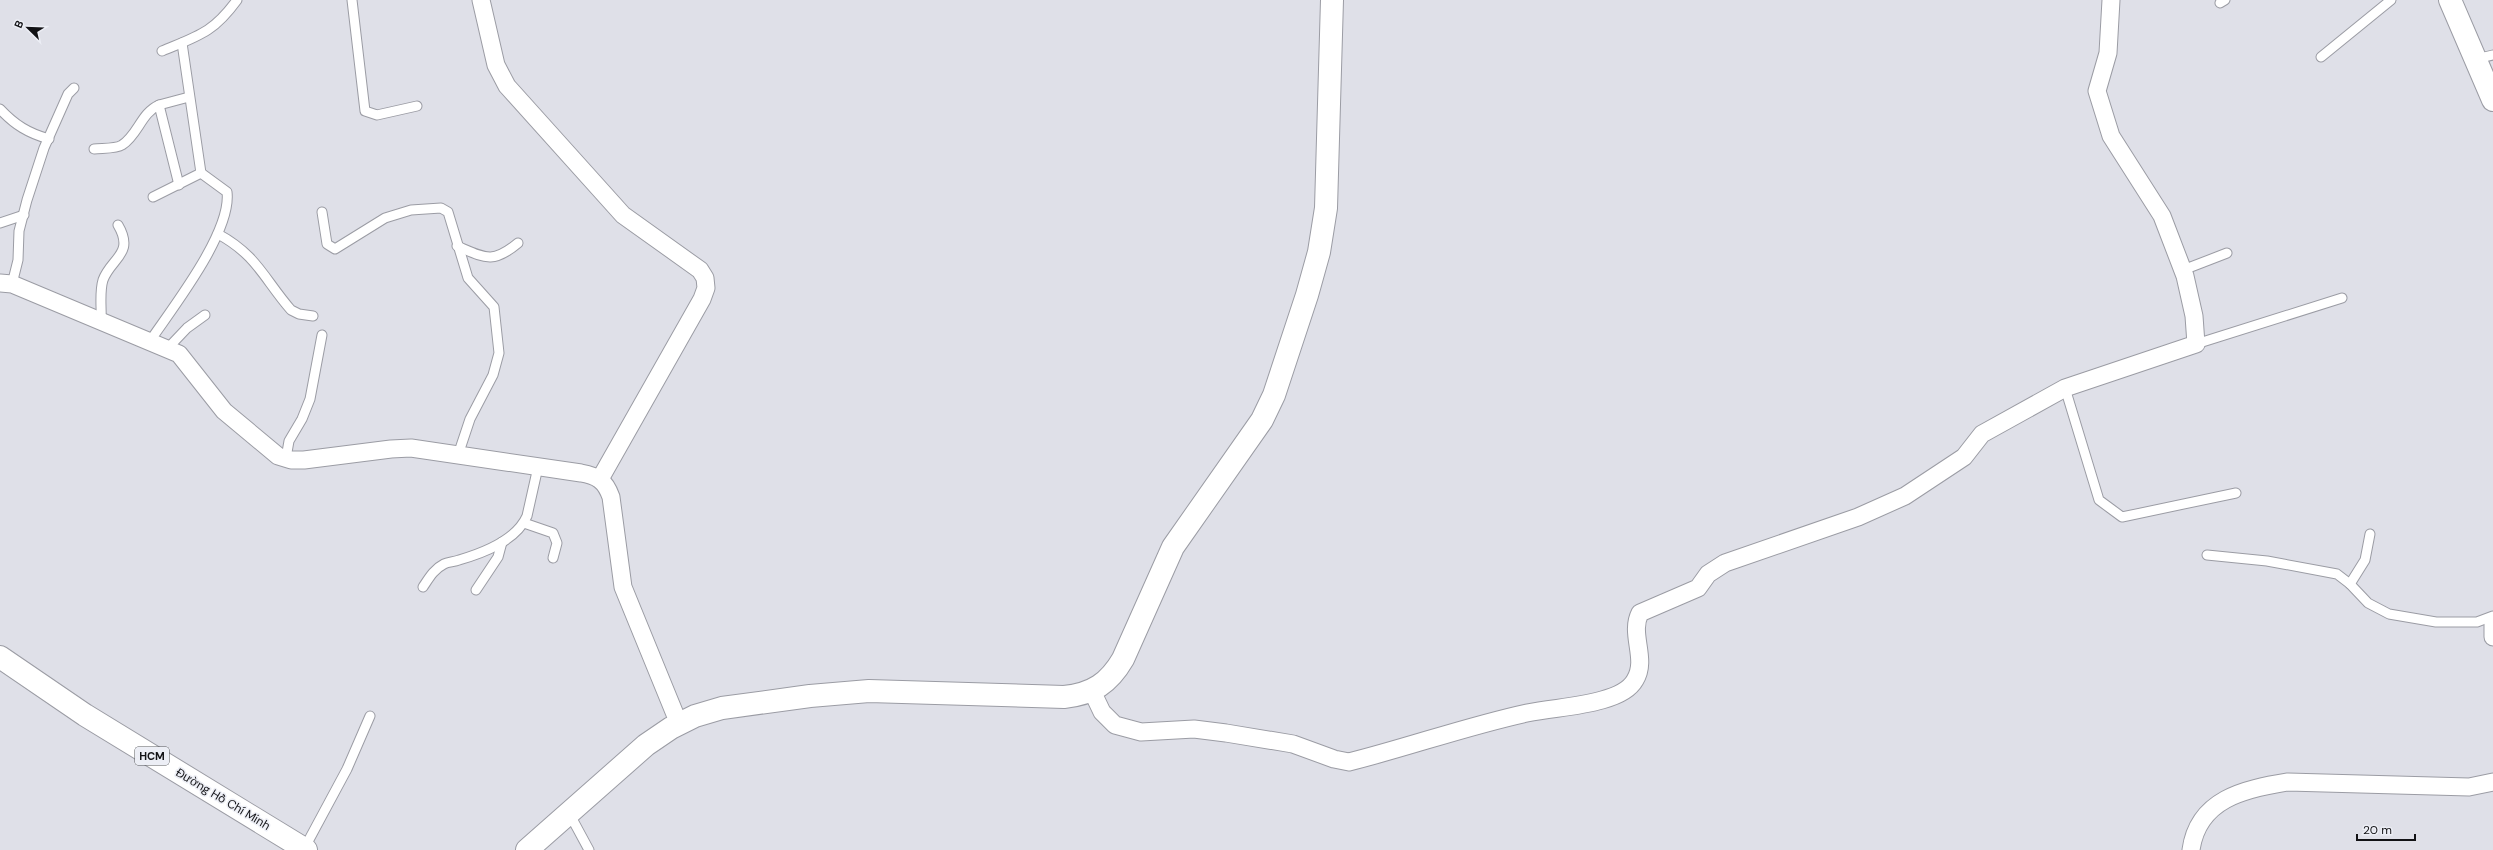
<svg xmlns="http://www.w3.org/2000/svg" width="2493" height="850" font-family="'DM Sans',sans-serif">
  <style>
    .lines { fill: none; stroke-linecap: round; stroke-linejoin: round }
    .service-casing { stroke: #9b9ca4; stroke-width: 11 }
    .minor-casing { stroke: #9b9ca4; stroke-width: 19 }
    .tertiary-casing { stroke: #9b9ca4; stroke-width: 24 }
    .trunk-casing { stroke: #9b9ca4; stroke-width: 24 }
    .service { stroke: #fff; stroke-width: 9 }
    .minor { stroke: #fff; stroke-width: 17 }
    .tertiary { stroke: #fff; stroke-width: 22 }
    .trunk { stroke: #fff; stroke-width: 22 }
    .labels { text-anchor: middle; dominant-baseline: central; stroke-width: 3; stroke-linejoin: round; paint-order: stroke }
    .shield { fill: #eceef5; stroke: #535458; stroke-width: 1 }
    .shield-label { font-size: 11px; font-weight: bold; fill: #121215 }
    .street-label { font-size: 12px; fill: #121215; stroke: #eceef5 }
  </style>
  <rect width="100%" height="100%" fill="#dfe0e8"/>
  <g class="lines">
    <g class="service-casing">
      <g id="service">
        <path d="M352,0L365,111L377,115L417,106"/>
        <path d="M2220,3L2225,0"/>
        <path d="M162,51C198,36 213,33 237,0"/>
        <path d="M2321,57L2391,0"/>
        <path d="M2476,59L2493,55"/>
        <path d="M159,105L189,97"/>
        <path d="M0,109C15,125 28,133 49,139"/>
        <path d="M94,149C102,148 116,149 122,145C138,135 141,113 159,105L179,185"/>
        <path d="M153,197L201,173L182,43"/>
        <path d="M322,212L327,244L335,249L385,218L411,210L441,208L448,212L468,278L494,307L499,353L493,375L470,419L458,455"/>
        <path d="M0,223L24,215"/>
        <path d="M218,234C257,255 264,279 291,310L299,314L313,316"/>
        <path d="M457,246C485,258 493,264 518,243"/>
        <path d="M2183,270L2227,253"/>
        <path d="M12,284L18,260L19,231L27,200L44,148L68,94L74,88"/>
        <path d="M101,322C102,309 99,293 103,280C111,258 135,254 118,225"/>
        <path d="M150,341C173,307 232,232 227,192L201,173"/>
        <path d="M2196,344L2342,298"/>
        <path d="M168,348L187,328L205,315"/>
        <path d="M2065,388L2099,500L2122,517L2236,493"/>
        <path d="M286,458L289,441L302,419L310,399L322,335"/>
        <path d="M524,523L553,533L557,543L553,558"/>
        <path d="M2207,555L2267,561L2337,574L2350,584L2368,603L2389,614L2436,622H2477L2493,616"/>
        <path d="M2350,584L2365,560L2370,534"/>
        <path d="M423,587C429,578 434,569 444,564C448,562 454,562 459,560C483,553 516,541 527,516L538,467"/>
        <path d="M476,590L498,557L502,542"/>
        <path d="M569,813L589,850"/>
        <path d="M304,849L347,769L370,716"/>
      </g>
    </g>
    <g class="minor-casing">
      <g id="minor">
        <path d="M481,0L496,65L507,86L623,215L700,270L705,278L706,288L702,299L600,479"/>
        <path d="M0,283L12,284L179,354L224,411L278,456L291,460H304L391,449L411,448L581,473C597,476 605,480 611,497L623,587L679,724"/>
        <path d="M2493,624V637"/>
        <path d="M1092,691L1102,712L1115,725L1141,732L1194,729L1226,733L1293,744L1334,759L1349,762C1409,747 1467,726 1527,713C1552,708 1578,707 1602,700C1613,697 1629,691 1635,680C1648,659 1629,634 1640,613L1698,588L1708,574L1725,563L1858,517L1905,496L1964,457L1982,434L2065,388L2196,344L2194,316L2185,276L2162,216L2111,136L2097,91L2108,53L2111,0"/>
        <path d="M2191,850C2198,799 2244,789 2288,782L2469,787L2493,782"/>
      </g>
    </g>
    <g class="tertiary-casing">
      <g id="tertiary">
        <path d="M2450,0L2493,100"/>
        <path d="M527,850L646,745L671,728L695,716L722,708L810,696L869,691L1064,697C1093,694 1109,683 1123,659L1173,547L1262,420L1274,395L1307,295L1319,252L1326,208L1332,0"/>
      </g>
    </g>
    <g class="trunk-casing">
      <path id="trunk" d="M0,657L85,715L306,850"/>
    </g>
    <use href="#service" class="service"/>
    <use href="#minor" class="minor"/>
    <use href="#tertiary" class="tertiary"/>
    <use href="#trunk" class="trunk"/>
  </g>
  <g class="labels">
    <rect class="shield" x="135" y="747" width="34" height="18" rx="3"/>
    <g class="shield-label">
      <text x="152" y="756">HCM</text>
    </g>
    <g class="street-label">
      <text transform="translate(223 799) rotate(31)">Đường Hồ Chí Minh</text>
    </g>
  </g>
  <g transform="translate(28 28) rotate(293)" stroke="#eceef5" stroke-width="3" paint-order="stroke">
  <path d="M0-3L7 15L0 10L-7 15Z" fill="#121215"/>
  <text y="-6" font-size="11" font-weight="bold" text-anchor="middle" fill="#121215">B</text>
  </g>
  <path d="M2357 834v6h58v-6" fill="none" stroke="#121215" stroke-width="2"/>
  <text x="2363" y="834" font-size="12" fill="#121215" stroke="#eceef5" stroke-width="3" paint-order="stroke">20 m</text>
</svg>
